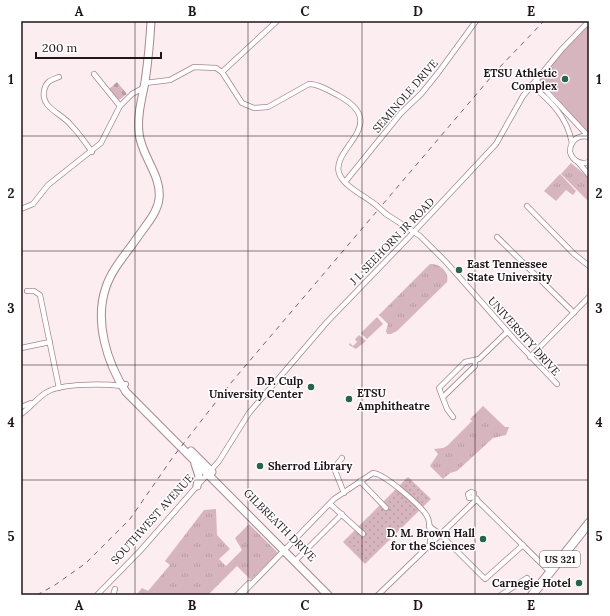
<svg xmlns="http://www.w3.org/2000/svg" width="610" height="616" font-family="Lora,serif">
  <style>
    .grass { fill: url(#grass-tufts) }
    .cemetery { fill: url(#cemetery-stones) }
    .park { fill: url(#park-dots) }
    .garden { fill: #d7b5bf }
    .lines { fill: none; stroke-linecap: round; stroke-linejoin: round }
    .street-casing { stroke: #a88791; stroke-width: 6 }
    .secondary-casing { stroke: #a88791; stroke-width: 9 }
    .highway-casing { stroke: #a88791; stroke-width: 10 }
    .street { stroke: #fff; stroke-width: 4.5 }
    .secondary { stroke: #fff; stroke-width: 7 }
    .highway { stroke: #fff; stroke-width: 8 }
    .rail { stroke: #726569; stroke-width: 1; stroke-dasharray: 5 5; stroke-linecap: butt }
    .street-bridge-casing { stroke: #a88791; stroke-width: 6; stroke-linecap: butt }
    .street-bridge { stroke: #fff; stroke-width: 4.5 }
    .grid { fill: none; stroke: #221519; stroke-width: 1; stroke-opacity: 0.55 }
    .poi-dot { fill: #27634d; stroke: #fff; stroke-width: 1.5 }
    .labels { text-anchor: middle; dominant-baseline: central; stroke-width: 3; stroke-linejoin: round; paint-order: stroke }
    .shield { fill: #fff; stroke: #645b5e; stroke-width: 1 }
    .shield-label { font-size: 10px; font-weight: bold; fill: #221519 }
    .poi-label { font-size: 11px; font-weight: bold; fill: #221519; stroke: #fff; text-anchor: end }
    .street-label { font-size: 11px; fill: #221519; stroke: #fff }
    .neatline { fill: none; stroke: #221519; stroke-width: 1.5 }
    .grid-label { font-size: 13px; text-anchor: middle; font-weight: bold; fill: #221519 }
  </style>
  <defs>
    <pattern id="grass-tufts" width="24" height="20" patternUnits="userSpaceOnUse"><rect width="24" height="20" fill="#d7b5bf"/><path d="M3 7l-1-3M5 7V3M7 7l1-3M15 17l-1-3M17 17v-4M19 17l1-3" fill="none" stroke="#b89ba4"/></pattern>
    <pattern id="cemetery-stones" width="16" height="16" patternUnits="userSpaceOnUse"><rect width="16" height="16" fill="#d7b5bf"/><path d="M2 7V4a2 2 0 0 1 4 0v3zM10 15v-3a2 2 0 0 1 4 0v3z" fill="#b89ba4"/></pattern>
    <pattern id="park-dots" width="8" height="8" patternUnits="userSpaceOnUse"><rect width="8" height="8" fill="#d7b5bf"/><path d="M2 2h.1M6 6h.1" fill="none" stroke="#b89ba4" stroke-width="1.8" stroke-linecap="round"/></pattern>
  </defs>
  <rect width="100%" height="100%" fill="#fcedf1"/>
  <g class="grass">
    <path d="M571,163L589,178V202L561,174Z"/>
    <path d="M560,174L576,191L573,195L566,190L556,201L544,191Z"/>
    <path d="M430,264C439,263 450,272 447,282L397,331L391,334H387L386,331L388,324L379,315Z"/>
    <path d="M377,317L383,324L367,339L361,333Z"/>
    <path d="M359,335L366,341L356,349L349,345L350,343L353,346L357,342L355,339Z"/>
    <path d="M483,406L505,427H509L506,435L493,438L457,471L450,473L443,479L430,466L438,454L434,449L443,448L447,446L472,421L470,419Z"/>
    <path d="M216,509L217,535L230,549L219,559L226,566L242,550L235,538L249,524L278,553L251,580L237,566L208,595H136L142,588L148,591L170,565L165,561L204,510Z"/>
  </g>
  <path class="cemetery" d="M117,82L127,94L119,100L109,89Z"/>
  <path class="park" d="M408,477L431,499L365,564L343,542Z"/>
  <path class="garden" d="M589,25V134L540,79L564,50Z"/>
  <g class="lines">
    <g class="street-casing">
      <g id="street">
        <path d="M222,72L277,21"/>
        <path d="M94,74L120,106"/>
        <path d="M59,77C51,80 46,81 44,91C41,108 61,113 70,124C78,132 85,142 92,152"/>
        <path d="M536,80L589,137"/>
        <path d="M145,83L170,80L194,67L216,68L222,72L242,103L254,108L268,107L309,84C319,84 330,91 339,96C391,124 331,148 339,173C343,186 365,196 376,205"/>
        <path d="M531,85C551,101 567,117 572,143"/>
        <path d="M589,137C578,134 570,141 570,152C573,161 580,165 589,162"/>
        <path d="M578,162L589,175"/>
        <path d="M345,182L401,113L421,94L438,73L476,21"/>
        <path d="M527,206L574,254L589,266"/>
        <path d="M21,209L33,204L48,185L101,143L120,106L132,94L143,88"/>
        <path d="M386,214L420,236L446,262L514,339L557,384"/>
        <path d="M497,237L574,313"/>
        <path d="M27,291H34L40,295L59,388"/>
        <path d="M21,348L50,342"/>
        <path d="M530,357L589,297"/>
        <path d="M443,397L475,366V361"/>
        <path d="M21,407L31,403"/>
        <path d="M21,414C31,407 37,398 47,392C62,383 105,384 122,386L126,384"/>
        <path d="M453,417L447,409L439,388L465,362L479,359L507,332"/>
        <path d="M342,458L334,468L344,493"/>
        <path d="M360,481L386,508"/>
        <path d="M474,497L469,498L468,494L471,492L474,493V497L550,572"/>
        <path d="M330,504L363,534"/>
        <path d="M429,526L441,535L485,579L523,545"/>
        <path d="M297,559L342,514"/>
        <path d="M97,595L140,551L219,461L249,413L327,322L410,236L496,144L523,96L562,49L589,21"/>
        <path d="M113,595L115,589"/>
        <path d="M237,595L249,583"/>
        <path d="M241,595L334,499L373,473C385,474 421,506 427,516C432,525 428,536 431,544"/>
        <path d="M378,595L477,499"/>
        <path d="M501,595L527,578"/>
      </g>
    </g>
    <g class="secondary-casing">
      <g id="secondary">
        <path d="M151,21C150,41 148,61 145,82C142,98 137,115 139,133C141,156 162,175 159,199C157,214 145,226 137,238C126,254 112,269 106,287C94,321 107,363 126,392L328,595"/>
        <path d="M191,451L212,472"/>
        <path d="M195,464L199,476L197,486"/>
      </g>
    </g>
    <g class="highway-casing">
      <path id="highway" d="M532,595L589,523"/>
    </g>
    <use href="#street" class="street"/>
    <use href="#secondary" class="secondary"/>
    <use href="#highway" class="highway"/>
    <g class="rail">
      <path d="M383,204L497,70L544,21"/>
      <path d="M37,595L55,585L86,563L130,519L173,457L230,384L377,211"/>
    </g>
    <g class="street-bridge-casing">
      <path id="street-bridge" d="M376,205L386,214"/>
    </g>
    <use href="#street-bridge" class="street-bridge"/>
  </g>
  <path class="grid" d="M135,21V595M248,21V595M362,21V595M475,21V595M21,136H589M21,251H589M21,365H589M21,480H589"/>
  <g class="poi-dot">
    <circle cx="565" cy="79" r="4"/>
    <circle cx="459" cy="270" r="4"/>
    <circle cx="311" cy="387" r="4"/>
    <circle cx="349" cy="399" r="4"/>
    <circle cx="260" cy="466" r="4"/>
    <circle cx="483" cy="539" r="4"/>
    <circle cx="579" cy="583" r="4"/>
  </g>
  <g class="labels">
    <rect class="shield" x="540" y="551" width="40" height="16" rx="3"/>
    <g class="shield-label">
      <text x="560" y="559">US 321</text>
    </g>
    <g class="poi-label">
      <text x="557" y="73">ETSU Athletic<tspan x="557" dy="13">Complex</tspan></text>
      <text x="467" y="264" text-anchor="start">East Tennessee<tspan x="467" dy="13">State University</tspan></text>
      <text x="303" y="381">D.P. Culp<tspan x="303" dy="13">University Center</tspan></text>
      <text x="357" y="393" text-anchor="start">ETSU<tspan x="357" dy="13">Amphitheatre</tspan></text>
      <text x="268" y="466" text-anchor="start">Sherrod Library</text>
      <text x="475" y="533">D. M. Brown Hall<tspan x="475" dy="13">for the Sciences</tspan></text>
      <text x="571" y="583">Carnegie Hotel</text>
    </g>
    <g class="street-label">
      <text transform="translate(405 96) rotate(-49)">SEMINOLE DRIVE</text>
      <text transform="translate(392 241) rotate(-46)">J L SEEHORN JR ROAD</text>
      <text transform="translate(524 336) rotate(48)">UNIVERSITY DRIVE</text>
      <text transform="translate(152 519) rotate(-48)">SOUTHWEST AVENUE</text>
      <text transform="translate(280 525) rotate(45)">GILBREATH DRIVE</text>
    </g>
  </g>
  <rect width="610" height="616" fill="none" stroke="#ffffff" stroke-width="44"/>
  <path d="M36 52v6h125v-6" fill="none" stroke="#221519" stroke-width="2"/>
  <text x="42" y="52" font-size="12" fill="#221519" stroke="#ffffff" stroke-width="3" paint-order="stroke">200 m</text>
  <rect x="22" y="22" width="566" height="572" class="neatline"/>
  <g class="grid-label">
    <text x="79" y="16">A</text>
    <text x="192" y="16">B</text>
    <text x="305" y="16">C</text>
    <text x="418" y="16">D</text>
    <text x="531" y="16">E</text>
    <text x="11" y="84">1</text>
    <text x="599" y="84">1</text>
    <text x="11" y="198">2</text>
    <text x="599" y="198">2</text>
    <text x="11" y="313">3</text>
    <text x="599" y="313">3</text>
    <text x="11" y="427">4</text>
    <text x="599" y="427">4</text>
    <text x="11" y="541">5</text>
    <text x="599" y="541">5</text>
    <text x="79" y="610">A</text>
    <text x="192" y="610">B</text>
    <text x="305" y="610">C</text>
    <text x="418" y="610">D</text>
    <text x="531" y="610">E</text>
  </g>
</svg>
